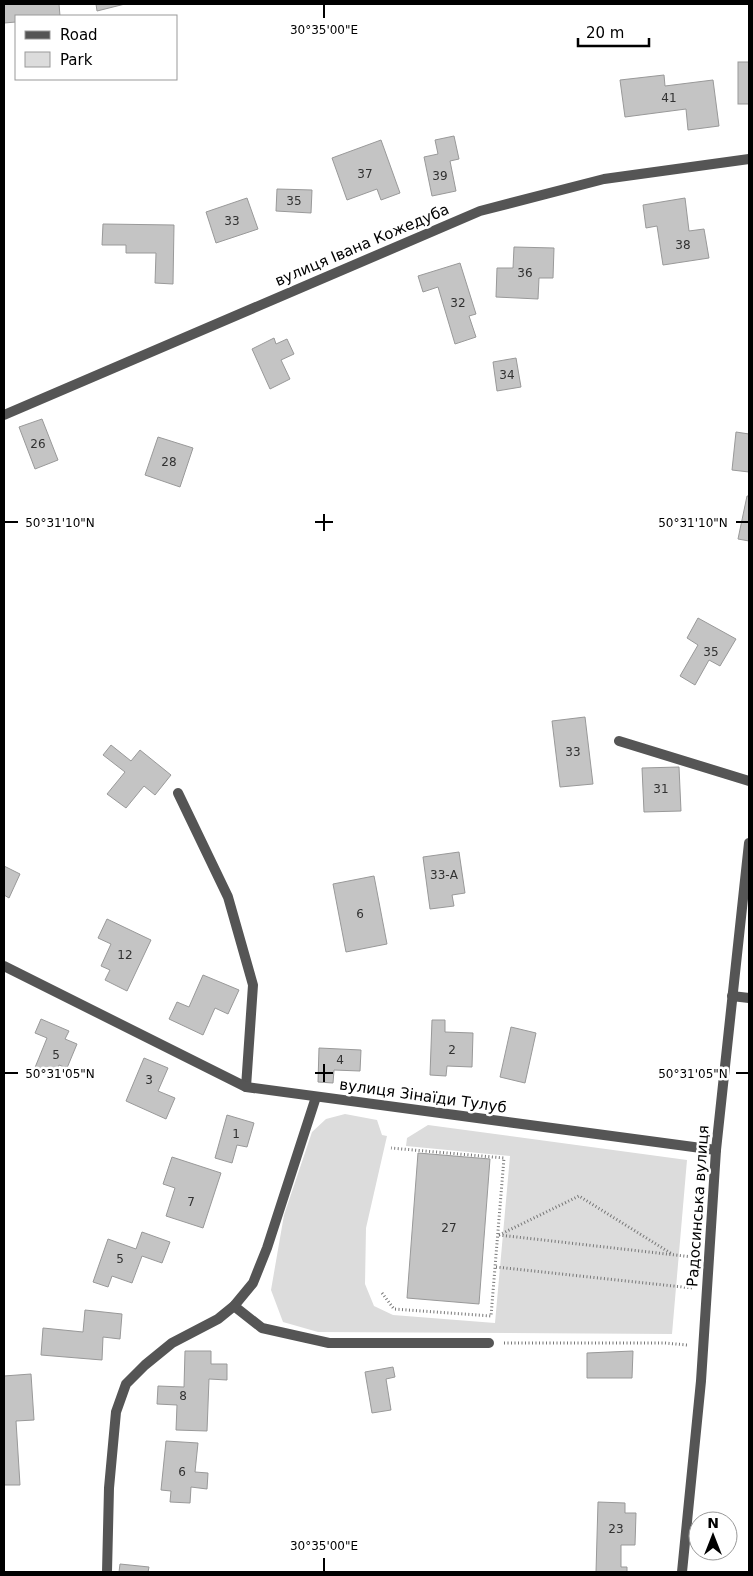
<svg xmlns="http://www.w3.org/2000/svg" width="753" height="1576" font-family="'DejaVu Sans',sans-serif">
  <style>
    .green { fill: #dcdcdc }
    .building { fill: #c4c4c4; stroke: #999 }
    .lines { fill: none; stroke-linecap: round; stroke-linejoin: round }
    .path { stroke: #777; stroke-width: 3; stroke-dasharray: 1 2.5; stroke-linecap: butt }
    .service { stroke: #555; stroke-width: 10 }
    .minor { stroke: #555; stroke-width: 10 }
    .tertiary { stroke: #555; stroke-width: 10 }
    .ticks { fill: none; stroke: #000; stroke-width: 2 }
    .labels { text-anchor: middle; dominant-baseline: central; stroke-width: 5; stroke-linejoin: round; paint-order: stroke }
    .number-label { font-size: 12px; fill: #313131 }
    .street-label { font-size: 15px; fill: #000; stroke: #fff }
    .ticks-label { font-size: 12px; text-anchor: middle; fill: #000; stroke: #fff; stroke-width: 5; stroke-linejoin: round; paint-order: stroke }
  </style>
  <rect width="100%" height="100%" fill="#fff"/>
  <path class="green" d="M345,1114L377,1120L382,1135L387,1136L366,1228L365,1284L374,1306L393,1315L495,1323L510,1156L406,1146L407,1138L428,1125L687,1160L672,1334L318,1332L283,1322L271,1290L284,1215L312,1132L326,1119Z"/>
  <g class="building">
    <path d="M4,4H59L60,16H16V22L4,23Z"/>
    <path d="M96,4H125L97,11Z"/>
    <rect x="738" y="62" width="11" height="42"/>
    <path d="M664,75L665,86L713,80L719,126L688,130L686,109L625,117L620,80Z"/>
    <path d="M454,136L459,159L450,161L456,191L432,196L424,157L438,154L435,140Z"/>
    <path d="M381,140L400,193L381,200L377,189L347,200L332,158Z"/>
    <path d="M277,189L312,190L311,213L276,211Z"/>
    <path d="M247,198L258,229L216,243L206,212Z"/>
    <path d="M685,198L689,231L704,229L709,258L663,265L657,226L646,228L643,205Z"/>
    <path d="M103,224L174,225L173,284L155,283L156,253H126V245H102Z"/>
    <path d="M514,247L554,248L553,278H539L538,299L496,297L497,268H513Z"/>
    <path d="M460,263L476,314L469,316L476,337L455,344L438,287L423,292L418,276Z"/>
    <path d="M274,338L276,344L287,339L294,354L281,360L290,379L270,389L252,349Z"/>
    <path d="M516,358L521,387L497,391L493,362Z"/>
    <path d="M42,419L58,460L35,469L19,427Z"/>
    <path d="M736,432L749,434V472L732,470Z"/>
    <path d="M158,437L193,448L180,487L145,475Z"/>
    <path d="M747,496H749V541L738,539Z"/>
    <path d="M698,618L736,639L720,666L709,660L695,685L680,676L698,645L687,638Z"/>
    <path d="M585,717L593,784L560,787L552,721Z"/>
    <path d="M111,745L131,761L140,750L171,775L155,795L144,786L126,808L107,794L125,772L103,755Z"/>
    <path d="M679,767L681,811L644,812L642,768Z"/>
    <path d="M459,852L465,893L452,895L454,906L430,909L423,857Z"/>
    <path d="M4,866L20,874L9,898L4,895Z"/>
    <path d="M374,876L387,944L346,952L333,884Z"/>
    <path d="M107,919L151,940L127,991L105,980L110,970L101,966L111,944L98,938Z"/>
    <path d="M203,975L239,990L228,1014L215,1008L203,1035L169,1019L177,1002L189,1007Z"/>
    <path d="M41,1019L69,1031L65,1039L77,1044L67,1068L59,1065L54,1078L34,1070L47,1038L35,1033Z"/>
    <path d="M432,1020H445V1032L473,1033L472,1067L447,1066L446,1076L430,1075Z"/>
    <path d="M511,1027L536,1033L525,1083L500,1077Z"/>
    <path d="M319,1048L361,1050L360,1071L334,1070L333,1083L318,1082Z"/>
    <path d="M144,1058L168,1068L158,1091L175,1098L166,1119L126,1101Z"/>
    <path d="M227,1115L254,1123L247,1147L237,1145L232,1163L215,1158Z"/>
    <path d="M418,1153L490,1159L479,1304L407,1298Z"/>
    <path d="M172,1157L221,1173L203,1228L166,1216L175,1188L163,1184Z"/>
    <path d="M142,1232L170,1242L162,1263L142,1256L132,1283L112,1276L108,1287L93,1282L108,1239L136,1249Z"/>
    <path d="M85,1310L122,1314L120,1339L103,1337L102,1360L41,1355L43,1328L83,1332Z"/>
    <path d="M185,1351H211V1364H227V1380L209,1379L207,1431L176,1430L177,1405L157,1404L158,1386L184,1387Z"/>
    <path d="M633,1351L632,1378H587V1353Z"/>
    <path d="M393,1367L395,1377L386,1379L391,1410L372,1413L365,1372Z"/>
    <path d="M31,1374L34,1420L16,1421L20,1485H4V1376Z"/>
    <path d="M166,1441L198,1443L195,1472L208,1473L207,1489L191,1487L190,1503L170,1502L171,1491L161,1490Z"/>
    <path d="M598,1502L625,1503V1513H636L635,1545H621V1567H627V1572H596Z"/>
    <path d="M120,1564L149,1567L148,1572H119Z"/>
  </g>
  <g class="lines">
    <g class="path">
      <path d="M499,1235L693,1257"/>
      <path d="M499,1235L579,1196L672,1254"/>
      <path d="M496,1267L692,1288"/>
      <path d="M382,1293L394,1309L491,1316L504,1158L391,1148"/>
      <path d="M504,1343H665L687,1345"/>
    </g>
    <g class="service">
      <path d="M619,741L749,781"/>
      <path d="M178,793L228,897L253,985L246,1087"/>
      <path d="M234,1306L262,1328L329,1343H489"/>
    </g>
    <g class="minor">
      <path d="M4,415L480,211L604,179L749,159"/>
      <path d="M4,966L246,1087L716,1150"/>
      <path d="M732,996L749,998"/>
      <path d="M107,1572L109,1488L116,1412L126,1384L145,1365L172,1343L218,1319L234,1306L253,1283L267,1248L316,1097"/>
    </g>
    <path class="tertiary" d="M682,1572L701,1381L716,1150L749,843"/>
  </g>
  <path class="ticks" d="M324,5V18M324,514V531M5,522H18M315,522H333M736,522H748M324,1064V1082M5,1073H18M315,1073H333M736,1073H748M324,1558V1571"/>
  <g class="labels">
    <g class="number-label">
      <text x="669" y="98">41</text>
      <text x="365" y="174">37</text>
      <text x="440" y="176">39</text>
      <text x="294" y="201">35</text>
      <text x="232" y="221">33</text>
      <text x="683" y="245">38</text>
      <text x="525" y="273">36</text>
      <text x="458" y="303">32</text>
      <text x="507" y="375">34</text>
      <text x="38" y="444">26</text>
      <text x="169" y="462">28</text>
      <text x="711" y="652">35</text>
      <text x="573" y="752">33</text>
      <text x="661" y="789">31</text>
      <text x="444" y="875">33-А</text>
      <text x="360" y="914">6</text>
      <text x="125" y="955">12</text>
      <text x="452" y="1050">2</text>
      <text x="56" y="1055">5</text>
      <text x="340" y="1060">4</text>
      <text x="149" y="1080">3</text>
      <text x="236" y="1134">1</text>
      <text x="191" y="1202">7</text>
      <text x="449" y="1228">27</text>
      <text x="120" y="1259">5</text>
      <text x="183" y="1396">8</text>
      <text x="182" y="1472">6</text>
      <text x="616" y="1529">23</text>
    </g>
    <g class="street-label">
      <text transform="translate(362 245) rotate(-23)">вулиця Івана Кожедуба</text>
      <text transform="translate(423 1096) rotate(8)">вулиця Зінаїди Тулуб</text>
      <text transform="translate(698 1206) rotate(-86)">Радосинська вулиця</text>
    </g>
  </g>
  <g class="ticks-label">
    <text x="324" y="34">30°35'00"E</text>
    <text x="60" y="527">50°31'10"N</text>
    <text x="693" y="527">50°31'10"N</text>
    <text x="60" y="1078">50°31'05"N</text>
    <text x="693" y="1078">50°31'05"N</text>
    <text x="324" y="1550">30°35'00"E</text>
  </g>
  <rect width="753" height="1576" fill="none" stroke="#000000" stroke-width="10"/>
  <rect x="15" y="15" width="162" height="65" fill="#ffffff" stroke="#999999"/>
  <rect x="25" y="31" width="25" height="8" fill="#555555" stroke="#999999"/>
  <text x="60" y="40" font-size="15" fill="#000000">Road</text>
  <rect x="25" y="52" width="25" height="15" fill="#dcdcdc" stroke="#999999"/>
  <text x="60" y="65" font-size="15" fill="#000000">Park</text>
  <g transform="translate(713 1536)"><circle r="24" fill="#ffffff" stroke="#999999"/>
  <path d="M0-4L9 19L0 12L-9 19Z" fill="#000000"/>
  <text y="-8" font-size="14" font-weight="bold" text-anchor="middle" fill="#000000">N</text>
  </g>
  <path d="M578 38v8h71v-8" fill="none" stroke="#000000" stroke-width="2.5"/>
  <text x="586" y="38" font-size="15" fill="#000000" stroke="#ffffff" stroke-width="4" paint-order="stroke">20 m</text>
</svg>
